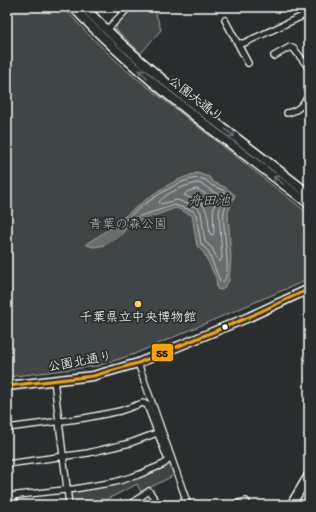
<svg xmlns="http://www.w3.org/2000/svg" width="316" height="512" font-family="'Gochi Hand','Klee One',sans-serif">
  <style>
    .green { fill: #414445; stroke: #a0a2a2 }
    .water { fill: #6a6c6d; stroke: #a6a7a7 }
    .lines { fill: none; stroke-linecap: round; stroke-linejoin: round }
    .shore { stroke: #c3c4c5; stroke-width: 1 }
    .street-casing { stroke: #fff; stroke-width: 8 }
    .secondary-casing { stroke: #fff; stroke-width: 11 }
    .street { stroke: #2a2d2e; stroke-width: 5.5 }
    .secondary { stroke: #2a2d2e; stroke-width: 8 }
    .bus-1-casing { stroke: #2a2d2e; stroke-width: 6 }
    .bus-1 { stroke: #f7a600; stroke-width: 3 }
    .oneway { stroke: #6a6c6d }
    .poi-dot { fill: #ffd166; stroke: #2a2d2e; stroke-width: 1.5 }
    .bus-dot { fill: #fff; stroke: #2a2d2e; stroke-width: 1.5 }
    .labels { text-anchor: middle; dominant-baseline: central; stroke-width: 3.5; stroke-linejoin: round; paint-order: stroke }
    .street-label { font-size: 13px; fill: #fff; stroke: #2a2d2e }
    .park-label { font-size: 13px; fill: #b3b4b5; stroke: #2a2d2e }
    .poi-label { font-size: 13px; fill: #fff; stroke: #2a2d2e }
    .water-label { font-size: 14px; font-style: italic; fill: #b4b6b6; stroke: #2a2d2e }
    .line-badge { stroke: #2a2d2e; stroke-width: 1.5 }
    .pale-badge-label { font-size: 11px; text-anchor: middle; font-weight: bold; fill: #111 }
  </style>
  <rect width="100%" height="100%" fill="#2a2d2e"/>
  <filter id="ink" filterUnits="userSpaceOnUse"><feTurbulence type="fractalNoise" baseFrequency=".025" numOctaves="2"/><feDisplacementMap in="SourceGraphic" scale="8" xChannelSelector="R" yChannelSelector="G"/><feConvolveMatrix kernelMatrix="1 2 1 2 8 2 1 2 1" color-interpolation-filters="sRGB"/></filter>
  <g filter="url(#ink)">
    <g class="green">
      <path d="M7,7H63L88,34L126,70L309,214V279L132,355L97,366L7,377Z"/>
      <path d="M133,7H154L161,30L141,53L116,30L117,23Z"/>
      <path d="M172,462L177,474L141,492L137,484L96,505H72L70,490L138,476Z"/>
    </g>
    <path class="water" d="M197,173L209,177L213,182L225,187L235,195L228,212L231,257L229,281L222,290L217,289L216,278L204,253L197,246L192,215L176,208L142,220L134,228H127L120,236L105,245L94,247L87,245V243C127,221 150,186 197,173Z"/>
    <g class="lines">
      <g class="shore">
        <path d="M197,178L206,180L211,185L223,190L229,196C228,201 225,206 224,211C221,226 233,272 223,282L220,281L208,251L201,244L196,215L193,211L175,205L140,216L132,224H126L124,223C130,212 169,187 182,182C187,180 192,179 197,178Z"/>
        <path d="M197,183C203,184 204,186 209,189C214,193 219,193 223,198L219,212L222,257L220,262L218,261L212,248L205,242L201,213L198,208L177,200L161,204L159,202C165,193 186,185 197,183Z"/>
        <path d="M197,189L216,200L213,211L214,233L213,235L210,234C208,223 209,207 199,202C194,199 189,198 184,195L187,192Z"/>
      </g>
      <g class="street-casing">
        <g id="street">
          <path d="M225,20L248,63"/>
          <path d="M107,30L129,7"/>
          <path d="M238,43H244L309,13"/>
          <path d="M274,56L290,47L294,49L309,68"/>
          <path d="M287,113C300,110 302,105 309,95"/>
          <path d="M138,363L188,505"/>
          <path d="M54,380L69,505"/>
          <path d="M7,428L85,418L120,411L143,403L147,405L168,460L164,464L138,475L115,482L74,489L9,496"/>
          <path d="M7,464L88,453L130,443L157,433"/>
          <path d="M9,495L17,505"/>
          <path d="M129,505L149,491L159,505"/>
          <path d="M178,505L186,499"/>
          <path d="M232,505L246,501L248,505"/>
        </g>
      </g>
      <g class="secondary-casing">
        <g id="secondary">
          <path d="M73,7C143,82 228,141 309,204"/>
          <path d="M84,7C152,78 232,133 309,194"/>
          <path d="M7,386L93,376L138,363L249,317L309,289"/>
          <path d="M291,505L309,475"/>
        </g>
      </g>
      <use href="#street" class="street"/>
      <use href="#secondary" class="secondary"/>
      <g class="bus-1-casing">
        <path id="bus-1" d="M7,386L93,376L138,363L249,317L309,289"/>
      </g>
      <use href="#bus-1" class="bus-1"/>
    </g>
    <defs><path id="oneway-shaft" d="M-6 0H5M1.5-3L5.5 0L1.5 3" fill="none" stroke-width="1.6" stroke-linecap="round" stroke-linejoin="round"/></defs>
    <g class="oneway">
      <use href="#oneway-shaft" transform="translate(143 74) rotate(-137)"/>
      <use href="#oneway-shaft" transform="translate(230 133) rotate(38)"/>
      <use href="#oneway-shaft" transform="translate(278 180) rotate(-142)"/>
    </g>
  </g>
  <circle class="poi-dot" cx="138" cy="304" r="4"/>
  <circle class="bus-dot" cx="225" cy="327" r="3.5"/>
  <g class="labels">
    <g class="street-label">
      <text transform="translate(195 100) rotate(38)">公園大通り</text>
      <text transform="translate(80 363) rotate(-10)">公園北通り</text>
    </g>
    <g class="park-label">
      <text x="128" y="225">青葉の森公園</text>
    </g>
    <g class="poi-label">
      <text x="138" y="318">千葉県立中央博物館</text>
    </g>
    <g class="water-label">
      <text x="209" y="202">舟田池</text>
    </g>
  </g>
  <rect class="line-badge" x="151" y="343" width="23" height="19" rx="4" fill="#f7a600"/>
  <g class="pale-badge-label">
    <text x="162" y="357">55</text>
  </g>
  <rect width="316" height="512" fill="none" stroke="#2a2d2e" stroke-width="24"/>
  <rect x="12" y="12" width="292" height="488" fill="none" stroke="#fff" stroke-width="1.5" filter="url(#ink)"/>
</svg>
